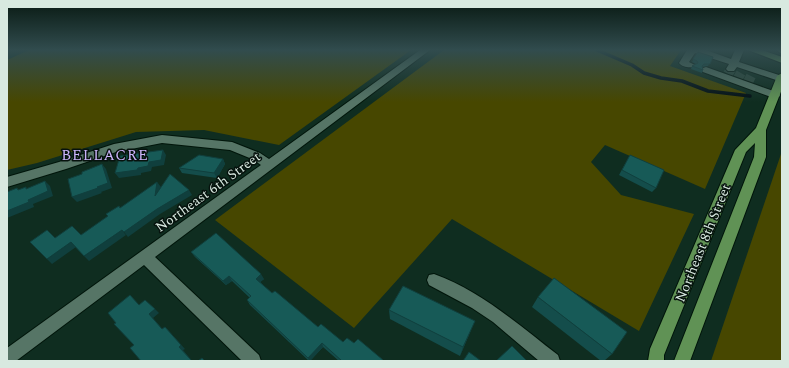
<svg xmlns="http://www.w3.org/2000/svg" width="789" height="368" font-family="Spectral,serif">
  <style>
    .green { fill: #474700 }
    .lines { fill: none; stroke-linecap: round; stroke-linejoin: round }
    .stream { stroke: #041115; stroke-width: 3.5 }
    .minor-tunnel { stroke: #2d493d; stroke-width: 10; stroke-dasharray: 10 5; stroke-linecap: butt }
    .minor-casing { stroke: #00150a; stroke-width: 2 }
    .major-casing { stroke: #00150a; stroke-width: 2 }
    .minor { fill: #567566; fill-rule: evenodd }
    .major { fill: #609255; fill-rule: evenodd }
    .wall { fill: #144d4b }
    .shaded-wall { fill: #103f3d }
    .building { fill: #175a57; stroke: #103f3d }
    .labels { text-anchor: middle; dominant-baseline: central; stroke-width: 3; stroke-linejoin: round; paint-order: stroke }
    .street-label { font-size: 14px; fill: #d8e9e0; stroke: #06120d }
    .neighbourhood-label { font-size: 15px; letter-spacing: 1px; fill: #cbb4fa; stroke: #06120d }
  </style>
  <rect width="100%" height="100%" fill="#0f2d20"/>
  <g class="green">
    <path d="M29,50H411L279,145L204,130L136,132L37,163L7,170V60Z"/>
    <path d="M444,50H681L670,66L746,93L705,189L605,145L591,162L621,195L694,214L639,331L452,219L354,328L215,220Z"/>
    <path d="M782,151V361H711Z"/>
  </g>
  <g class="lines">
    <path class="stream" d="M597,50L632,65L644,73L661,78L682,81L708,91L750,96"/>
    <g class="minor-tunnel">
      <path d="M728,74L731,69"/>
      <path d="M738,78L741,73"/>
      <path d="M748,82L751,76"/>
    </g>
    <g class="minor-casing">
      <g id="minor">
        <path d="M420,50H430L155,257L259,355L261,361H242L144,265L16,361H7V348L261,165L252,159L230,150L162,143L116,152L66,169L7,187V177L59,162L114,144L162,135L232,142L260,153L269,159Z"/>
        <path d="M687,50H706L731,59L735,50H744L739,62L782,76V82L737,67L734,71H728L726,69L729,64L695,53L689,62L695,65L693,67C689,68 682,67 679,63Z"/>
        <path d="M706,67L779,93L780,95L779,97H771L703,72L701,70L703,68Z"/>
        <path d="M434,274C481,291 519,325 558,355L560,361H539L493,322L472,308L429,285L427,280L429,275Z"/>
      </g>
    </g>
    <g class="major-casing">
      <g id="major">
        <path d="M748,50H762L782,57V63Z"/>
        <path d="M782,50V54L778,51V50Z"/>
        <path d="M782,73V89L766,130V157L690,361H674L754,157L755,143L746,152L664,355V361H648L650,349L735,150L756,128L777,76Z"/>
      </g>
    </g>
    <use href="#minor" class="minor"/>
    <use href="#major" class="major"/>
  </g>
  <g class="wall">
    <path d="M698,52L713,57L708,66L702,67L703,70L702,73L691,69L692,66L696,64L692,62Z"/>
    <path d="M630,155L656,188L652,192L619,175Z"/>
    <path d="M223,159L225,164L217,178L182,173L179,168Z"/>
    <path d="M191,252L264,279L260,282L272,293L318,327L343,342L354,343L383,360V361H339L323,347L310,361H309L250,305L247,300L250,298L232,281L226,285L195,257Z"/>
    <path d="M538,297L612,354L604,361H601L532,307Z"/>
    <path d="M389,310L471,330L460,356L390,319Z"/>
  </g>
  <g class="shaded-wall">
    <path d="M163,150L166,155L164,165L152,167L151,171L141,173V175L119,178L115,173L138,168Z"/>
    <path d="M223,159L225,164L217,178L214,173Z"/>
    <path d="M102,164L106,169L112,188L101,192L102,193L77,202L72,197L97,187Z"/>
    <path d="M45,181L50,186L53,196L33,204L34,207L7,218V211Z"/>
    <path d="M157,182L161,187L155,196Z"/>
    <path d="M189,190L192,195L160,214L128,237L124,232L157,209Z"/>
    <path d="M122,230L126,235L89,261L84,256Z"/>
    <path d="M71,242L76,247L52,264L47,259Z"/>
    <path d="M261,274L264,279L258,284L256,279Z"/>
    <path d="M229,276L232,281L226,285L223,281Z"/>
    <path d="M155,309L159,313L153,318L166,333L149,314Z"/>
    <path d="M475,321L471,330L460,356L463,347Z"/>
    <path d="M165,327L185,349L183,350L192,361L179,347Z"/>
    <path d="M322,343L323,347L310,361H309L308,358Z"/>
  </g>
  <g class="building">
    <path d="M698,52L713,57L710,64H704L702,66L703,70L692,66L698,63L697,61L693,59Z"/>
    <path d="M163,150L161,160L149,162L148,166L138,168L137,170L115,173L120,156Z"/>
    <path d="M199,155L223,159L214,173L179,168Z"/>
    <path d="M630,155L664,170L656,188L622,170Z"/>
    <path d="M102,164L108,183L97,187L98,188L72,197L68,179L82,174V172Z"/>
    <path d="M170,174L189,190L157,209L124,232L122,230L84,256L71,242L47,259L30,242L47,230L55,238L72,226L81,235L108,216L106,214L119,206L120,208L157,182L155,196Z"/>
    <path d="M45,181L48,191L28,200L29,202L7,211V192L17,188L18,190L26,187V189Z"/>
    <path d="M216,233L261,274L256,279L272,293L275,291L318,327L321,324L343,342L347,338L354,343L358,339L383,360V361H342L322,343L308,358L247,300L251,296L229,276L223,281L191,252Z"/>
    <path d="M554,278L627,332L612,354L538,297Z"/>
    <path d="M403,286L475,321L463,347L389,310Z"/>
    <path d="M130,295L139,305L145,300L155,309L149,314L162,329L165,327L181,345L179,347L192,361H141L130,348L134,345L114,324L116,323L108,313Z"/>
    <path d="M512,346L527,361H496Z"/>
    <path d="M469,352L481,361H463Z"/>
    <path d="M202,358L205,361H198Z"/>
  </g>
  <linearGradient id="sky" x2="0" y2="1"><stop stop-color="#081912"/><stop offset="0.49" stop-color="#314c4e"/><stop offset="1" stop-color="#314c4e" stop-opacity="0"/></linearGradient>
  <rect width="789" height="102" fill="url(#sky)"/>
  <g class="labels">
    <g class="street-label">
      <text transform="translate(208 192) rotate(-36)">Northeast 6th Street</text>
      <text transform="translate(703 243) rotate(-68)">Northeast 8th Street</text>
    </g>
    <g class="neighbourhood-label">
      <text x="105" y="155">BELLACRE</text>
    </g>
  </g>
  <rect width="789" height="368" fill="none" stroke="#d8e9e0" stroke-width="16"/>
</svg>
